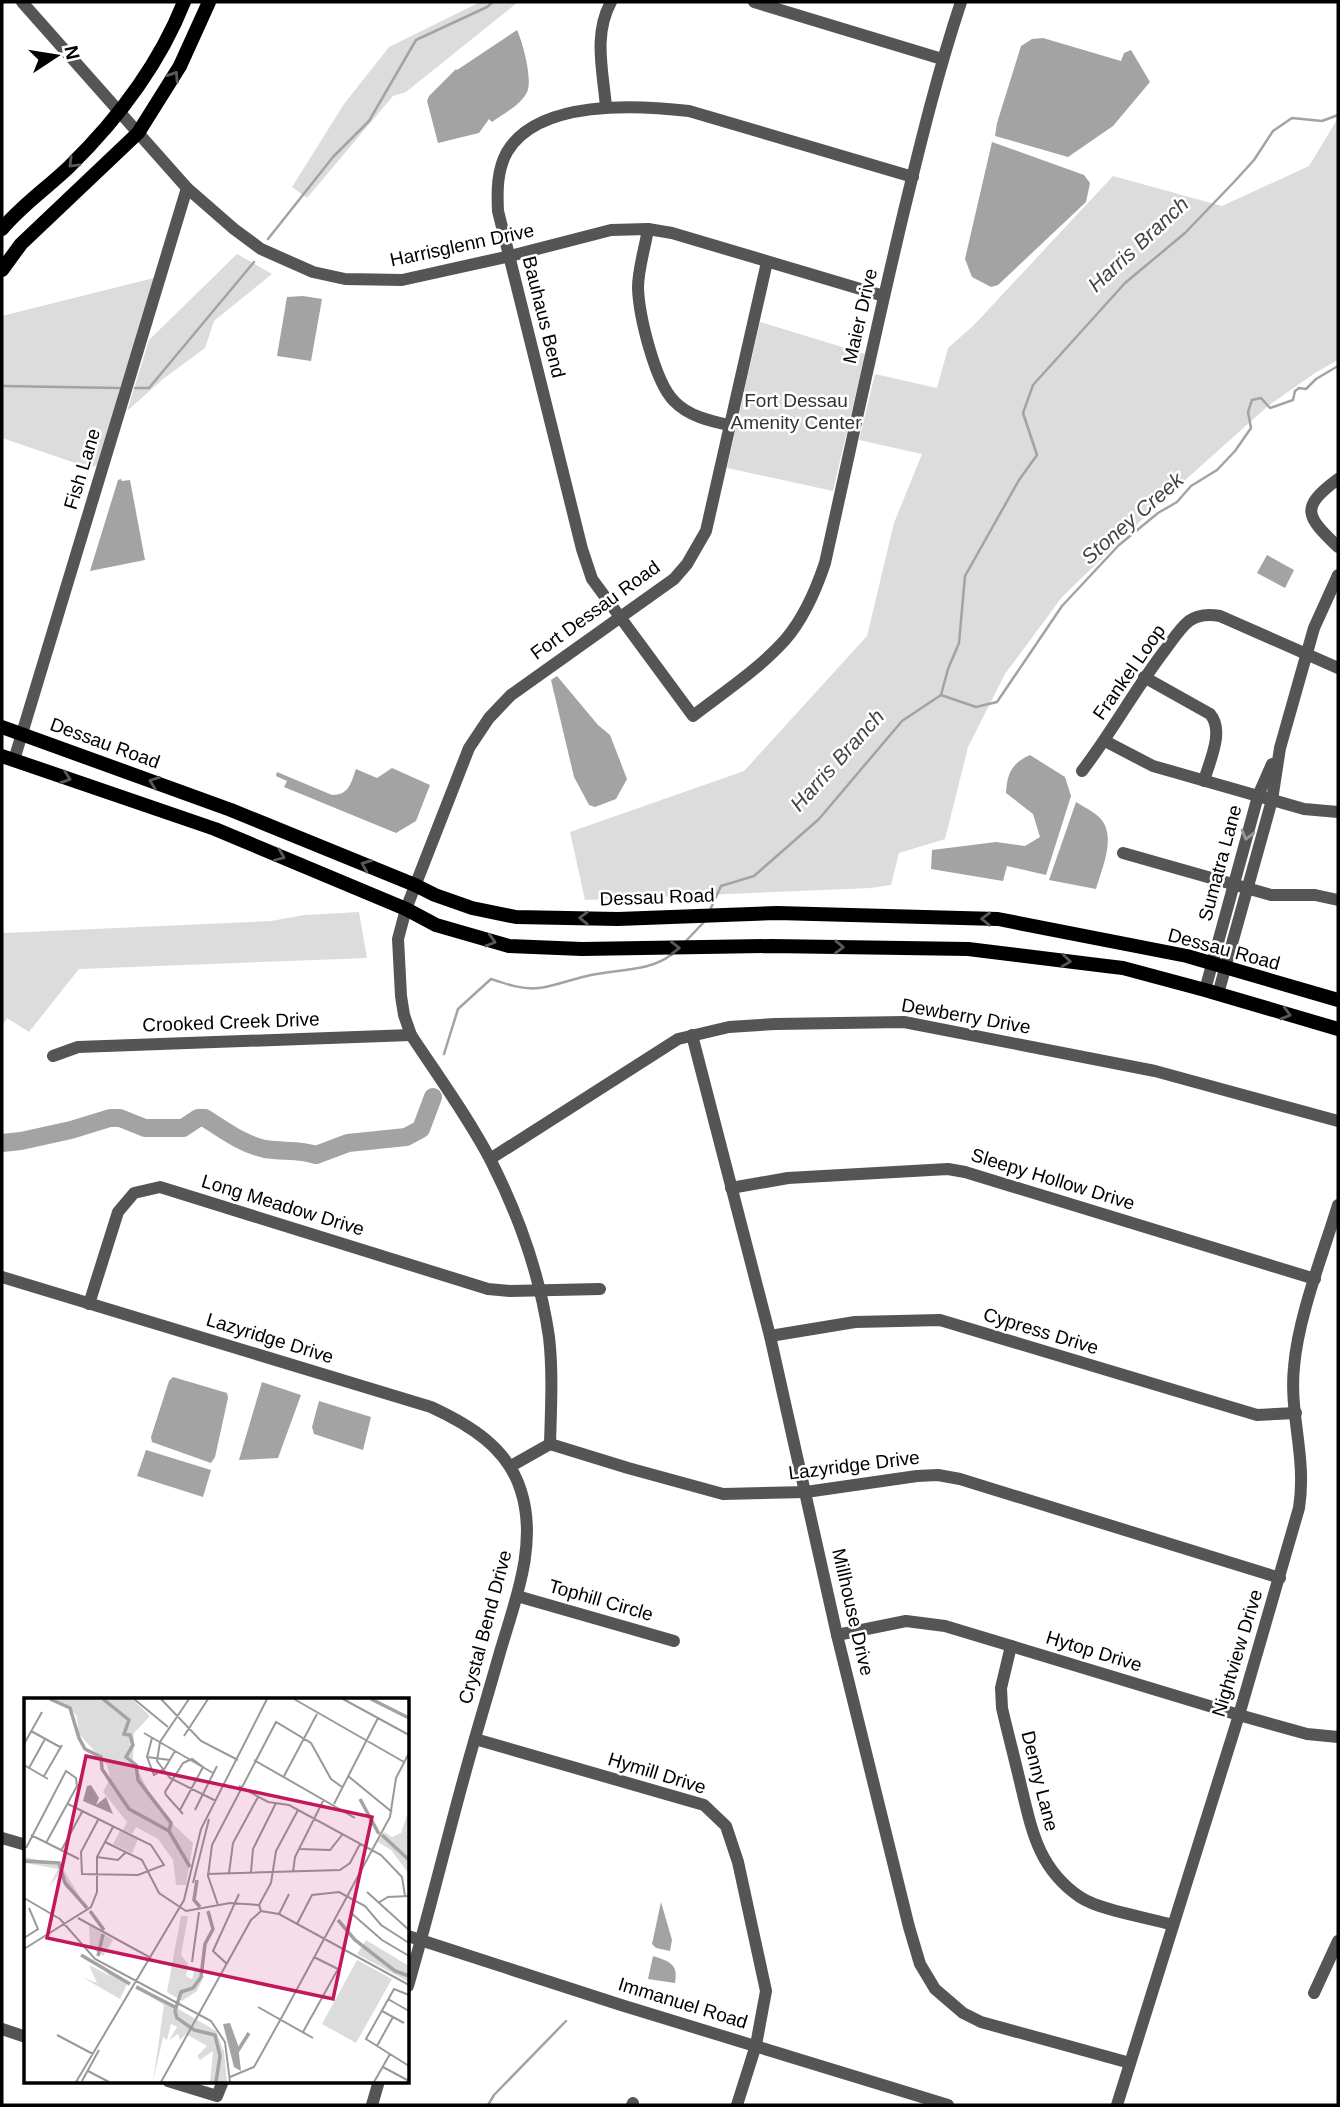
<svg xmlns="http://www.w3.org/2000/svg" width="1340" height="2107" font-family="Helvetica,sans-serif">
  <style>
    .green { fill: #dcdcdc }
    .water { fill: #a3a3a3 }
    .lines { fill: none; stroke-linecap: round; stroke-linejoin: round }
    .stream { stroke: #a3a3a3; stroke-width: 2.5 }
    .river { stroke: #a3a3a3; stroke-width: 18 }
    .minor { stroke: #555; stroke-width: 12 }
    .major { stroke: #000; stroke-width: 14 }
    .oneway { stroke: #595959 }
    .oneway2 { stroke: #999 }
    .labels { text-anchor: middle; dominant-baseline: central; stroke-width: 5; stroke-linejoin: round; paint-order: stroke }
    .street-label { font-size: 19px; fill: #000; stroke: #fff }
    .park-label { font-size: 19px; fill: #333; stroke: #fff }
    .water-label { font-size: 21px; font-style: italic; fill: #444; stroke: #fff }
    .inset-river { fill: none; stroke: #a3a3a3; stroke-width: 3.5 }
    .inset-road { fill: none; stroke: #999; stroke-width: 2 }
    .view { fill: #c2185b; fill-opacity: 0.15; stroke: #c2185b; stroke-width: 3.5 }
    .inset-edge { fill: none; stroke: #000; stroke-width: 3.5 }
  </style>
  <rect width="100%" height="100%" fill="#fff"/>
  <g class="green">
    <path d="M480,2H518L406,92L393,96L307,198L292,187L344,104L389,47Z"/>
    <path d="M1338,118V360L1315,373L1268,406L1155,507L1062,597L1005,674L968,747L945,839L899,853L891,885L871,888L585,900L570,832L744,771L867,636L894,523L922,454L859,440L875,374L937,388L948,348L974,325L1113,176L1222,206L1309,166Z"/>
    <path d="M237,254L272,274L214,321L205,348L163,379L127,411L149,340Z"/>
    <path d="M154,278L97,465L90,468L2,438V316Z"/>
    <path d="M760,322L865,354L833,491L727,468Z"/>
    <path d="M359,912L367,958L79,969L29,1032L7,1018L2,1026V931L5,933L271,921L304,915Z"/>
  </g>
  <g class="water">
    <path d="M517,30C523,43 534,83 526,94C519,106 503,114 492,122L489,119L479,133L438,143L427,101L429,96L456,69L457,70Z"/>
    <path d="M1043,38L1121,61L1124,53L1131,50L1150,82L1113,126L1068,157L995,136L997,123L1021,46L1032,39Z"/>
    <path d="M992,142L1084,175L1090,183L1086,202L998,285L991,287L972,277L965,259Z"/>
    <path d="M303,296L322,299L311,361L277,356L287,297Z"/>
    <path d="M121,479L122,481L130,480L145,560L90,571L118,480Z"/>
    <path d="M1267,555L1294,570L1285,588L1257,573Z"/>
    <path d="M557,676L598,725L610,735L627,779L616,799L595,807L589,805L574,777L551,680Z"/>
    <path d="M1030,755L1065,777L1071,796L1046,875L1007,866L1003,881L931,869L932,850L996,842L1025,846L1040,837L1033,814L1006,793C1007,773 1012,763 1030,755Z"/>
    <path d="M392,768L430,785L416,821L396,833L284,787L287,781L276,776L277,772L332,795C349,795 351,783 356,769L377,778Z"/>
    <path d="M1076,802C1084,807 1093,811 1100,818C1117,836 1102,868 1096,889L1049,880Z"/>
    <path d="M173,1377L227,1393L228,1398L215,1457L211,1463L152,1442L151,1437L169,1381Z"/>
    <path d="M262,1382L301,1395L278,1458L239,1460Z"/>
    <path d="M319,1401L371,1417L363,1450L314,1434L312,1427Z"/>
    <path d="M146,1450L211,1470L203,1497L137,1476Z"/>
    <path d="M661,1902L672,1940L670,1951L656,1948L652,1944Z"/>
    <path d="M653,1956C669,1961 679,1964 675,1983L648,1979Z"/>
  </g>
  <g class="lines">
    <g class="stream">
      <path d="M268,239L333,157L369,121L416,40L487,7L493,2"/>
      <path d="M2,386L119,388"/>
      <path d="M135,388H149L254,262"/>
      <path d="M941,695L976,707L997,702L1062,606L1119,545L1158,513L1177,502L1191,486L1217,470L1235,451L1251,428L1248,412L1252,400L1261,398L1270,408L1293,400L1295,391L1299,388L1306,389L1316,379L1338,366"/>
      <path d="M710,910L721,886L754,876L819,819L902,721L941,695L948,669L959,643L965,576L1019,480L1037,455L1023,413L1033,385L1125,283L1185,233L1234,182L1254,160L1273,131L1292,118L1322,121L1338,115"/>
      <path d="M685,942L704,922"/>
      <path d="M444,1054L458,1009L491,979C506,984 523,990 539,988C555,986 572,979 587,976C614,969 651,972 672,954"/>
      <path d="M488,2105L494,2095L566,2021"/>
    </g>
    <path class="river" d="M2,1143L21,1141L71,1130L110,1118H120L145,1128H183L198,1118H205C224,1130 242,1144 265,1149C283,1152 299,1149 316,1155L348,1143L406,1137L421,1129L433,1097"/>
    <g class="minor">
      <path d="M22,2L187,188L234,229L261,249L313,272L345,279L402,280L510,256L611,230L648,229L672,233L884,296"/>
      <path d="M754,2L942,59"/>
      <path d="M606,107C603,71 593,35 611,2"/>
      <path d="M913,177L689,111C638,105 538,99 507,152C497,170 497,191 498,211L582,549L592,579L693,716C724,692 759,669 785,640C804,618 816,590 825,563C851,446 876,328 904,211C921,141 938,71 961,2"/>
      <path d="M648,229C645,248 638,269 638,288C639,316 655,382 674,401C688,416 710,421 729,425"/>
      <path d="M1338,479C1299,508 1306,516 1338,547"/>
      <path d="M1144,677L1210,714C1225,731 1209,762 1204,781"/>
      <path d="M1105,741L1153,766L1304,809L1338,812"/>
      <path d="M14,760L187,188"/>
      <path d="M1082,771C1112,732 1135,689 1165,650C1172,641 1180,628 1189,621C1199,614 1209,614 1220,616L1338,668"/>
      <path d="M1123,853L1271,895H1315L1338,900"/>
      <path d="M1205,990L1258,796L1272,764"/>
      <path d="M1218,994L1272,800L1280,748L1314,628L1338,575"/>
      <path d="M692,1035L770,1336L837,1635L909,1927L920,1964L935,1989L963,2013L981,2022L1130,2063"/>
      <path d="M53,1056L78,1047L411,1035"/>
      <path d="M490,1159L678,1039L729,1027L775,1024L904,1022L1155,1071L1338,1121"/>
      <path d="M731,1188L788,1178L948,1169L965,1172L1315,1279"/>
      <path d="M2,1277L431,1407C470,1425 508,1448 521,1491C538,1544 515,1601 500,1652C489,1691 477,1730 466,1770C446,1842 429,1914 408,1986"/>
      <path d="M89,1304L118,1212L134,1193L160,1187L488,1289L510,1291L600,1289"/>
      <path d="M770,1336L855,1322L940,1320L1257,1415L1296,1413"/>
      <path d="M550,1444L628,1468L723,1494L806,1492L917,1476L938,1475L960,1479L1280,1578"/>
      <path d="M511,1466L550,1444C551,1408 553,1372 549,1337C540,1276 519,1216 491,1161C468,1117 438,1076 411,1035L404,1015L401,996L398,939L406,909L469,748L489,718L511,695L674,579L687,564L706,531L767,262"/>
      <path d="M517,1596L674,1641"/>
      <path d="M837,1635L906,1621L945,1626L1239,1715L1307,1734L1338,1737"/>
      <path d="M1011,1646L1001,1688L1002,1708C1008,1734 1015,1760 1021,1786C1032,1832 1039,1869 1080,1897C1099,1910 1149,1918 1173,1925"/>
      <path d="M475,1739L704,1805L726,1826L738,1862L766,1991L756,2045L737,2105"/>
      <path d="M2,1838L26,1845"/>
      <path d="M408,1936L621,2005L948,2105"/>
      <path d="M1314,1993L1338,1941"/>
      <path d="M2,2029L26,2037"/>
      <path d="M168,2081L217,2096L223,2081"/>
      <path d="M372,2105L379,2081"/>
      <path d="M632,2105L633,2103"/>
      <path d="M1117,2105L1239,1715L1299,1508C1307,1457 1289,1415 1294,1367C1298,1317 1323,1254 1338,1205"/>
    </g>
    <g class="major">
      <path d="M2,229C21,206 47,188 69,167C117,120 159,65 184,2"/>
      <path d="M2,270L21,244L138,133L180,66L209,2"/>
      <path d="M2,727L231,810L415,885L435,895L472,908L516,917L618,919L777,913L998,919L1187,956L1338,1000"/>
      <path d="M2,756L215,829L406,909L436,925L509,946L582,949L771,946L968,949L1106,966L1123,968L1205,990L1338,1029"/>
    </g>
  </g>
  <defs><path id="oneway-chevron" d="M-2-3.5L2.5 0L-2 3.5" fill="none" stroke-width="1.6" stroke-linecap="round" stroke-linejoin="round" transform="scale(1.75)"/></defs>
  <g class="oneway">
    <use href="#oneway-chevron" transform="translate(174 76) rotate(-57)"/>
    <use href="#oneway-chevron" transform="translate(73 163) rotate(135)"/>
    <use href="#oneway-chevron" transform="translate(66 778) rotate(19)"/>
    <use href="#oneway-chevron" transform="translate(154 782) rotate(-160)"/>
    <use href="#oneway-chevron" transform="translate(280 856) rotate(23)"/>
    <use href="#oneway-chevron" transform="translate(366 865) rotate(-158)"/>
    <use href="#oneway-chevron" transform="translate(584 918) rotate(-179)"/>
    <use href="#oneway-chevron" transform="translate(986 919) rotate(-179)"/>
    <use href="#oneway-chevron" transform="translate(491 941) rotate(16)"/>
    <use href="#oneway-chevron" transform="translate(839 947) rotate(1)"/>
    <use href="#oneway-chevron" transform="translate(675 948) rotate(-1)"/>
    <use href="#oneway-chevron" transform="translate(1066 961) rotate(7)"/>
    <use href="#oneway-chevron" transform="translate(1286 1014) rotate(16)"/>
  </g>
  <use class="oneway2" href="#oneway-chevron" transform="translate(1247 835) rotate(105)"/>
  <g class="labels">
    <g class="street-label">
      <text transform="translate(462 245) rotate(-12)">Harrisglenn Drive</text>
      <text transform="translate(860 316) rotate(-77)">Maier Drive</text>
      <text transform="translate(544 317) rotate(76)">Bauhaus Bend</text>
      <text transform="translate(82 469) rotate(-73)">Fish Lane</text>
      <text transform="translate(595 610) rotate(-36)">Fort Dessau Road</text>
      <text transform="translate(1129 672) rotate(-55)">Frankel Loop</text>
      <text transform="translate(105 743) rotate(20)">Dessau Road</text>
      <text transform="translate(1220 863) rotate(-75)">Sumatra Lane</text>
      <text transform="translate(657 897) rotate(-2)">Dessau Road</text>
      <text transform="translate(1224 949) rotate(15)">Dessau Road</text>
      <text transform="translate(966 1016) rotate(10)">Dewberry Drive</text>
      <text transform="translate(231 1022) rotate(-2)">Crooked Creek Drive</text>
      <text transform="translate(1053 1179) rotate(17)">Sleepy Hollow Drive</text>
      <text transform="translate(283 1205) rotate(17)">Long Meadow Drive</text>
      <text transform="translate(1041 1331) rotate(17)">Cypress Drive</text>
      <text transform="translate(270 1338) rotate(17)">Lazyridge Drive</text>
      <text transform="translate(854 1465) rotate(-7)">Lazyridge Drive</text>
      <text transform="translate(601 1600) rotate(16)">Tophill Circle</text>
      <text transform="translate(853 1612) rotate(77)">Millhouse Drive</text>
      <text transform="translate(485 1627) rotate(-75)">Crystal Bend Drive</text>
      <text transform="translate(1094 1651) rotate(17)">Hytop Drive</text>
      <text transform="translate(1237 1653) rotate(-73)">Nightview Drive</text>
      <text transform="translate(657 1773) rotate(17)">Hymill Drive</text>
      <text transform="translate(1040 1781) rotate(76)">Denny Lane</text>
      <text transform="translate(683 2003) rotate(17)">Immanuel Road</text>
    </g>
    <g class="park-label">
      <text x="796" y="400">Fort Dessau<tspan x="796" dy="22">Amenity Center</tspan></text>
    </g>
    <g class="water-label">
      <text transform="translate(1138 244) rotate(-43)">Harris Branch</text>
      <text transform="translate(1132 518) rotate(-41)">Stoney Creek</text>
      <text transform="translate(837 760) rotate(-48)">Harris Branch</text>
    </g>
  </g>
  <g transform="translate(24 1698)">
    <rect width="385" height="385" fill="#fff"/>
    <path d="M23,1H108L126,18L110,35L109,63L135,113L169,145L162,187H152L149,162L134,141L112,129L108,136L99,132L103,124L79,94L86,80L83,67L55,36L53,19L45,8ZM385,111L384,135L385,176L367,152L354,144L360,134L368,139L377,135ZM96,133L114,141L108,155L89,146ZM0,159L36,166L59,204L41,189L37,174L25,189L34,171L1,165ZM157,218H164L157,257L164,266L162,278L168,281L171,269L180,278L173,293L158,303L143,294ZM65,227L89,242L79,258L66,250ZM342,242L385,268V284L333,256ZM333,262L368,281L332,345L298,326ZM71,263L104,284L96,301L58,279L73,285L65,267L86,278ZM114,287L192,333L200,354L203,384H186L189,353L176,362L173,358L183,348L162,336L156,342L154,336L145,342L153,329L147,326L143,342L139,339L129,384L140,307L112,290Z" fill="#dcdcdc"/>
    <path d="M67,87L75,100L72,107L82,99L89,116L59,103L63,88ZM206,325L214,347L217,373L210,369L199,326Z" fill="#a3a3a3"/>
    <path class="inset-river" d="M26,1L46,10L55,40L61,51L77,59L78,71L105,111L145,133L166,169M79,1L105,22L100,36L106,37L109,47L102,59L112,67L114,82L147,125L145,133M347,1L385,20M336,101L355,136M358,137L385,162M0,163L35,165L41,185L63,210M173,182L170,202L176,209M66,213L80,232M184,213L189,231L181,246L177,279L169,290L157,294L151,313L153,320L170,332L191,337L196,358L192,384M314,222L331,242L371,273L385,278M57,257L106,286M74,258L79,236M112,289L151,309M213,354L225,335"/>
    <path class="inset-road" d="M110,1L144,29M137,1L177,43L214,62M165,1L136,44L133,63L146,80L192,103M270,1L380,64M319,1L385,37M7,33L36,49M120,35L189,75M160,38L184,1M128,40L123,59L130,77L141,70L151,53M0,46L18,14M123,59L146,62M230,62L331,120M0,67L24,81M5,70L21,41M20,78L38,47M260,78L293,16M324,78L368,114M215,88L244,104L265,107L357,157L378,179L381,198M44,106L127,147L140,167L114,177L58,176L57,154L74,122M310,106L354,20M156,112L179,69L168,61L159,65L141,94L142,97L159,116M171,112L193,68M7,137L55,161M81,144L118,162L135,195L162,213L206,205L235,207L237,213L255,216L385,287M2,150L42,73L52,80L53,88L22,145M276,151L306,152L318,137M37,153L58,114M73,159L94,162L102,154M227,174L229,151L252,105M269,174L271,159L300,101M205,175L209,145L234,99M183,176L316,172L326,165L336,146M169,185L185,121M343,194L385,232M0,200L36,221L71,261L187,323L201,344L206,384M354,205L364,199L385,198M194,207L184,178L188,147L252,24L287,45L307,81L318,89M235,207L247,185L252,153L274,112M327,215L358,242L385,258M255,216L265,196M54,220L127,260M273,226L288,197L315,194L341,208L357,227L385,245M0,240L14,231L5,210M0,251L67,209L73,194V159L89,129M168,264L175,214M203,266L189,253L215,196M385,297L370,291L342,341L385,368M364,301L385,313M234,309L289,340M358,313L380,325M279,334L314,271L290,259M33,337L69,356M353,348L369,319M359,369L385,383M64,373L85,384M206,379L230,369L259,317L366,119L372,80L385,55M58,383L75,352M52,384L160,202L177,131L243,1M137,384L227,222L237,213M350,384L366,356"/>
    <path class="view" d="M62,58L348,119L309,301L23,240Z"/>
    <rect width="385" height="385" class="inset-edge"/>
  </g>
  <rect width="1340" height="2107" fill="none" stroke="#000000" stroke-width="7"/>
  <g transform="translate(56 56) rotate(78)" stroke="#ffffff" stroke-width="5" paint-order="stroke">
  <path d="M0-5L12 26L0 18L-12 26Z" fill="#000000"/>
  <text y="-10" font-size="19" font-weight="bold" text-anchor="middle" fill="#000000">N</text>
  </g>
</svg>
